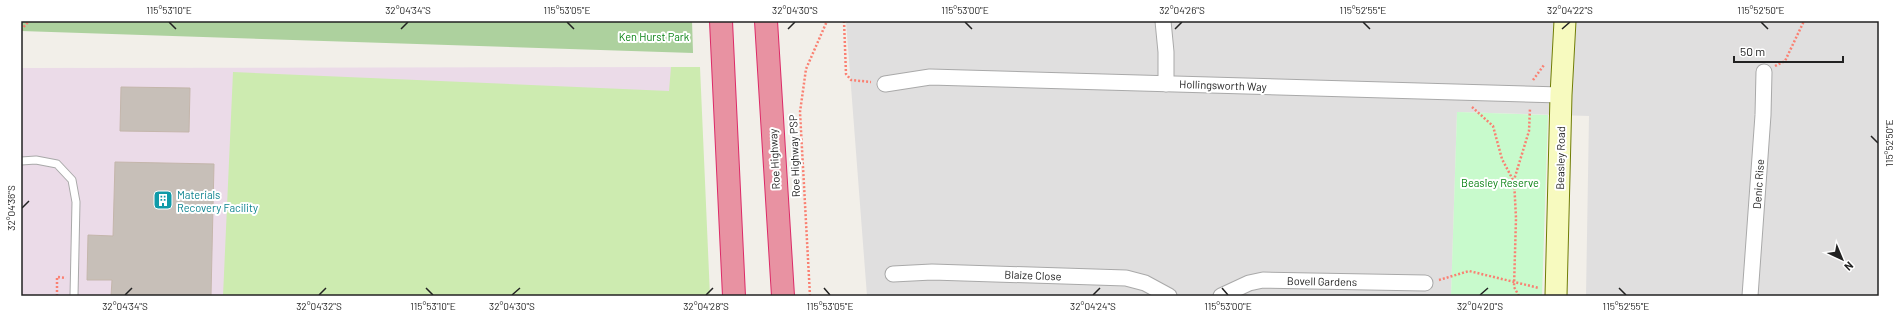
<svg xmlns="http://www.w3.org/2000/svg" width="1900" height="317" font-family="Barlow,sans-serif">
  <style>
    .residential { fill: #e0dfdf }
    .industrial { fill: #ebdbe8 }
    .grass { fill: #cdebb0 }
    .forest { fill: #add19e }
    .park { fill: #c8facc }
    .building { fill: #c7bfb8; stroke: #c4b6ab }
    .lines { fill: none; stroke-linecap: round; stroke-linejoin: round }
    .lane-casing { stroke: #a9a9a9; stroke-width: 9 }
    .street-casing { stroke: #a9a9a9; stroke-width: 17 }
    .secondary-casing { stroke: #707d05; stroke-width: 23 }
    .highway-casing { stroke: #dc2a67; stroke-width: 24 }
    .path { stroke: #fa8072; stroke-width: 2.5; stroke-dasharray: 2 2; stroke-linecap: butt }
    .lane { stroke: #fff; stroke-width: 7 }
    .street { stroke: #fff; stroke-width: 15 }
    .secondary { stroke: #f7fabf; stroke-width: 21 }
    .highway { stroke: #e892a2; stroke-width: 22 }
    .ticks { fill: none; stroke: #222; stroke-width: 1.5 }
    .labels { text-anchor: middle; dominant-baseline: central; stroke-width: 4; stroke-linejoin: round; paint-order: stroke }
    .park-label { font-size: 11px; fill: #0c8416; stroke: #fff }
    .street-label { font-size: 11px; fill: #222; stroke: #fff }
    .culture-label { font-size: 11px; fill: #0d838f; stroke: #fff; text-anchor: start }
    .neatline { fill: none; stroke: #222; stroke-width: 1.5 }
    .ticks-label { font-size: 10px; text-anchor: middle; fill: #222 }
  </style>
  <rect width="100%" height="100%" fill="#f2efe9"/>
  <path class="residential" d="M846,21H1879V296H1586L1589,116L1457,112L1451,296H867Z"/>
  <path class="industrial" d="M700,67L698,296H21V68Z"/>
  <path class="grass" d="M671,67H700L710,296H223L233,72L669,91Z"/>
  <path class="forest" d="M21,21H692L693,53L21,31Z"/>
  <path class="park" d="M1457,112L1548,115L1542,296H1451Z"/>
  <g class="building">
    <path d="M121,87L190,88L189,132L120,131Z"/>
    <path d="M115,162L214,164L211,296H111L112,280H87L88,235L113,236Z"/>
  </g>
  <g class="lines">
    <g class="lane-casing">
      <path id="lane" d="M21,161L36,160L57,164L72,180L76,202L74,296"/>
    </g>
    <g class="street-casing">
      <g id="street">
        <path d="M1163,21L1166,52V84"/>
        <path d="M885,84L930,77L1561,95"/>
        <path d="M893,274L932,272L1126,278L1145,283L1169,296"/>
        <path d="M1221,296L1249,283L1263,280L1425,283"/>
        <path d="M1750,296L1763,115L1764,72"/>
      </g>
    </g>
    <g class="secondary-casing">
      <path id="secondary" d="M1556,296L1561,95L1565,21"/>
    </g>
    <g class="highway-casing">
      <g id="highway">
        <path d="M721,21L734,296"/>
        <path d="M766,21L783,296"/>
      </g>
    </g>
    <g class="path">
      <path d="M844,21L846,74L851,80L871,82"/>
      <path d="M21,30L29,21"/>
      <path d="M1775,66L1785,61L1804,21"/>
      <path d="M1533,80L1544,65"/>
      <path d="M1472,107L1493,126L1502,159L1513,180"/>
      <path d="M1439,280L1469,271L1539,288"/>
      <path d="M57,296V277L66,278"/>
      <path d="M810,296L800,112L806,69L827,21"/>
      <path d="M1519,296L1514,287L1516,218L1514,180L1529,131L1530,108"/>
    </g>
    <use href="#lane" class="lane"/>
    <use href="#street" class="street"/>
    <use href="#secondary" class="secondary"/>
    <use href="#highway" class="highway"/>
  </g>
  <path class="ticks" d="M169,22L176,29M567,22L574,29M965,22L972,29M1363,22L1370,29M1761,22L1768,29M401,29L408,22M788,29L795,22M1175,29L1182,22M1562,29L1570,22M1871,136L1878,143M22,208L29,201M426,288L433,295M824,288L830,295M1222,288L1228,295M1619,288L1626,295M125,295L132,288M319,295L326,288M512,295L520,288M706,295L713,288M1093,295L1100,288M1480,295L1488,288"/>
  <defs>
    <g id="building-square" transform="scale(1)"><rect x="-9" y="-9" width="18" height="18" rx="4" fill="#0f9aa8" stroke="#fff"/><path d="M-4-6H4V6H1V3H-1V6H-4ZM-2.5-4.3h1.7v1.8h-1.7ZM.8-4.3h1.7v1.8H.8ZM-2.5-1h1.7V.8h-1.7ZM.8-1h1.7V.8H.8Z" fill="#fff"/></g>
  </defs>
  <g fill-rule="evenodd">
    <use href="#building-square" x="163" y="200"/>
  </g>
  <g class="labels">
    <g class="park-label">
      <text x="654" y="36">Ken Hurst Park</text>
      <text x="1500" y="182">Beasley Reserve</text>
    </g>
    <g class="street-label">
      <text transform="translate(1223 85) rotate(2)">Hollingsworth Way</text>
      <text transform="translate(794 156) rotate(-92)">Roe Highway PSP</text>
      <text transform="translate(1560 158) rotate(-89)">Beasley Road</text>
      <text transform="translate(774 159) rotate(-93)">Roe Highway</text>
      <text transform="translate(1758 184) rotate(-86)">Denic Rise</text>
      <text transform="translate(1033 275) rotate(2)">Blaize Close</text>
      <text transform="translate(1322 281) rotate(1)">Bovell Gardens</text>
    </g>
    <g class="culture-label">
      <text x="177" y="194">Materials<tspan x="177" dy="13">Recovery Facility</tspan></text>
    </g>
  </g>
  <rect width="1900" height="317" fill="none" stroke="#ffffff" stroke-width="44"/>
  <g transform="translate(1842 259) rotate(136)" stroke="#ffffff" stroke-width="3" paint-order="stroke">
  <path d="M0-3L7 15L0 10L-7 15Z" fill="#222222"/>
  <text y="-6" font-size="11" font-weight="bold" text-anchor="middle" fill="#222222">N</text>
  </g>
  <path d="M1734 56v6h109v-6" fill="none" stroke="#222222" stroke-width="2"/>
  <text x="1740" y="56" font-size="12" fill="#222222" stroke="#ffffff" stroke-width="3" paint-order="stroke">50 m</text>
  <rect x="22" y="22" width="1856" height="273" class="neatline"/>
  <g class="ticks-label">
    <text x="169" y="14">115°53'10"E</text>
    <text x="408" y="14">32°04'34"S</text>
    <text x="567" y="14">115°53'05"E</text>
    <text x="795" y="14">32°04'30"S</text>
    <text x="965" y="14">115°53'00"E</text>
    <text x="1182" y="14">32°04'26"S</text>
    <text x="1363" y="14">115°52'55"E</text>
    <text x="1570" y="14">32°04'22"S</text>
    <text x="1761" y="14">115°52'50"E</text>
    <text transform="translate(1889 143) rotate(-90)" y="4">115°52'50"E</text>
    <text transform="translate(11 208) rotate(-90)" y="4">32°04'36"S</text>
    <text x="125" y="310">32°04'34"S</text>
    <text x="319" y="310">32°04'32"S</text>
    <text x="433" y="310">115°53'10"E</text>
    <text x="512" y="310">32°04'30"S</text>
    <text x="706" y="310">32°04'28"S</text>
    <text x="830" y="310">115°53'05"E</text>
    <text x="1093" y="310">32°04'24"S</text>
    <text x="1228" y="310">115°53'00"E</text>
    <text x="1480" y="310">32°04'20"S</text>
    <text x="1626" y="310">115°52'55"E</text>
  </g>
</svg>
